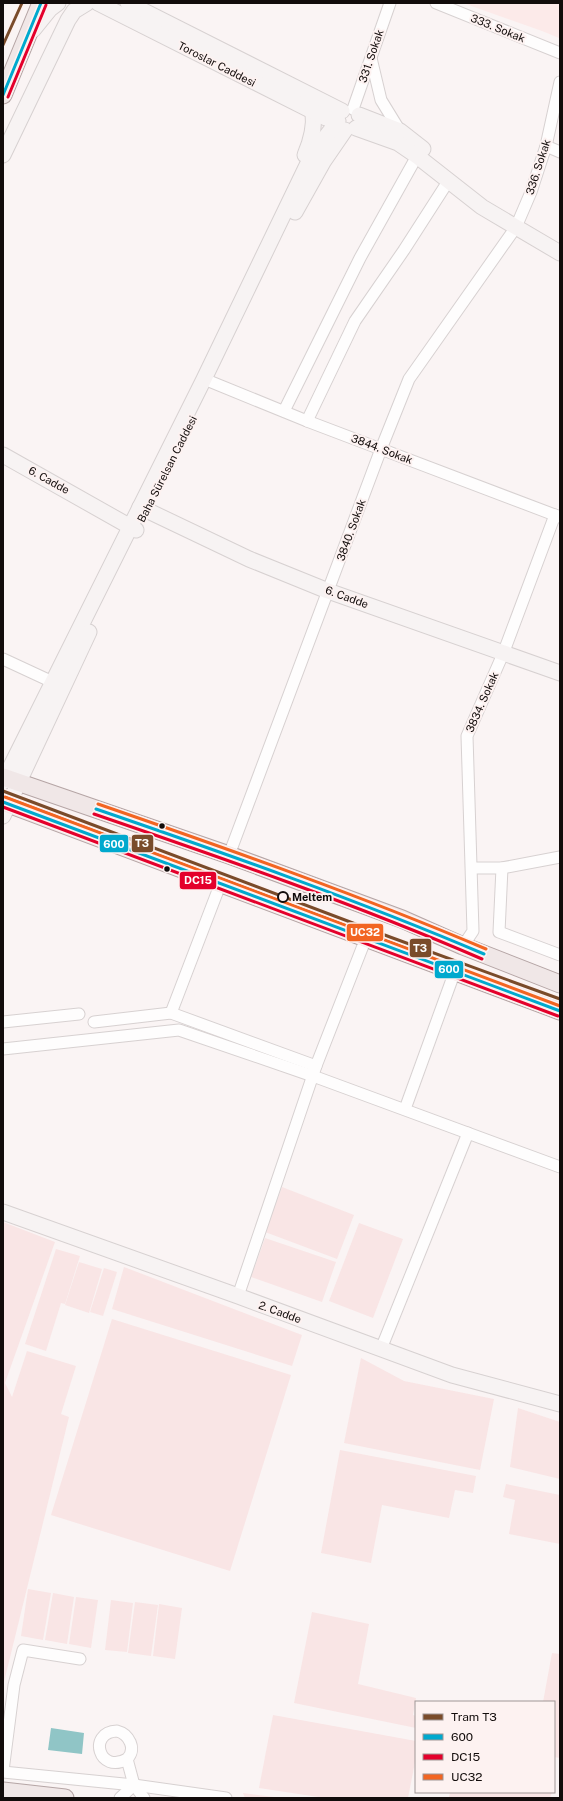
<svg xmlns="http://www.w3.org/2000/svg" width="563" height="1801" font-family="'Public Sans',sans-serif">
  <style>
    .built { fill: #fceae9 }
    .green { fill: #f9e5e5 }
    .water { fill: #90c5c6 }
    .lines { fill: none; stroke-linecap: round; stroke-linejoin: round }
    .street-casing { stroke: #d7d1d1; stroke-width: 13 }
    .secondary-casing { stroke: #d7d1d1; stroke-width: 17 }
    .primary-casing { stroke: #b5a5a5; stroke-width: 19 }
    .street { stroke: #fefdfd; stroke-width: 11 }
    .secondary { stroke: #f7f3f3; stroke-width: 15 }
    .primary { stroke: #f0e7e7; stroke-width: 17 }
    .bus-1-casing { stroke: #fdf2f1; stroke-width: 6 }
    .bus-2-casing { stroke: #fdf2f1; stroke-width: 6 }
    .bus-3-casing { stroke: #fdf2f1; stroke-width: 6 }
    .bus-1 { stroke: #00a9ce; stroke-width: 3 }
    .bus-2 { stroke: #e4002b; stroke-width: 3 }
    .bus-3 { stroke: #f26522; stroke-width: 3 }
    .tram-1-casing { stroke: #fdf2f1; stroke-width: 6 }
    .tram-1 { stroke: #7a4b2a; stroke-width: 3 }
    .bus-dot { fill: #120c0b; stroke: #fdf2f1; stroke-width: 1.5 }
    .stop-dot { fill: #fdf2f1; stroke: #120c0b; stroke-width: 2 }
    .labels { text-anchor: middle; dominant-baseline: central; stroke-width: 4; stroke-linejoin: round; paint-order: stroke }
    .street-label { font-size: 11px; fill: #120c0b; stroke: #fdf2f1 }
    .stop-label { font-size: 11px; font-weight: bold; fill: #120c0b; stroke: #fdf2f1; text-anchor: start }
    .line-badge { stroke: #fdf2f1; stroke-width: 1.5 }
    .badge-label { font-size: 11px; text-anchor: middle; font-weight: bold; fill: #fff }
  </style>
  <rect width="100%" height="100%" fill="#faf4f4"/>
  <path class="built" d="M463,3H560L559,38L542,31Z"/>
  <g class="green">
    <path d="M282,1187L354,1215L337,1259L265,1232Z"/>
    <path d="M3,1222L55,1242L5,1383L12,1397L27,1351L76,1366L61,1414L69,1417L3,1686Z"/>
    <path d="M359,1223L403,1239L373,1318L329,1301Z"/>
    <path d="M265,1238L336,1262L322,1302L251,1277Z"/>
    <path d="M56,1249L80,1256L65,1304L61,1303L46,1351L25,1344Z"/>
    <path d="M79,1262L102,1269L89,1313L65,1305Z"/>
    <path d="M124,1267L302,1335L292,1366L112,1309Z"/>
    <path d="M104,1268L117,1272L103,1316L90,1312Z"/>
    <path d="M112,1319L291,1375L230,1571L51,1515Z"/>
    <path d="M361,1358L404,1381L494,1399L480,1470L344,1443Z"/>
    <path d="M518,1408L560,1422V1479L510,1467Z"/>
    <path d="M340,1450L476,1476L473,1493L455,1490L449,1518L382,1505L371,1563L321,1553Z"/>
    <path d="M506,1484L560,1495V1544L509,1534L515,1500L503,1497Z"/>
    <path d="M28,1589L51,1593L43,1640L21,1636Z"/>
    <path d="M53,1593L74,1597L67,1644L45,1640Z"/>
    <path d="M76,1597L98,1600L91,1648L69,1644Z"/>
    <path d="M111,1600L133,1603L127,1652L105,1650Z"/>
    <path d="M135,1602L158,1605L151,1656L128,1653Z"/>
    <path d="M159,1604L182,1608L175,1659L153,1656Z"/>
    <path d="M312,1612L369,1624L358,1684L416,1698L413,1715L416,1716V1728L294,1703Z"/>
    <path d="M552,1653L560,1654V1758L554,1757V1702H543Z"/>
    <path d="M273,1715L416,1741V1757L408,1798H325L259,1788Z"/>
    <path d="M450,1792H552L550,1798H454L449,1797Z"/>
    <path d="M243,1793L282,1798H245Z"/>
  </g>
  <path class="water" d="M51,1728L84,1733L82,1754L48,1750Z"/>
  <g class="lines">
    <g class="street-casing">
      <g id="street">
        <path d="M436,3L560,53"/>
        <path d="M371,58L381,100L400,131"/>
        <path d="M353,109L390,3"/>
        <path d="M546,146L560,152"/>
        <path d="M204,379L307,421L560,517"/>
        <path d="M284,411L360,258L417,156"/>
        <path d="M307,421L355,321L404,250L449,180"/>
        <path d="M3,659L59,685"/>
        <path d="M229,855L381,449L409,379L516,227L531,192L546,146L560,82"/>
        <path d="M472,868H502L560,857"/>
        <path d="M502,868L499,932L560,955"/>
        <path d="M463,946L473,931L467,736L503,654L555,515"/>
        <path d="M171,1013L220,885"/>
        <path d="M3,1022L79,1014"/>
        <path d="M94,1022L171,1013L316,1066"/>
        <path d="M3,1049L179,1030L313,1076L560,1167"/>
        <path d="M405,1109L455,971"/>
        <path d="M238,1296L316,1066L366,938"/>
        <path d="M381,1349L468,1133"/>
        <path d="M127,1759C99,1775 87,1732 117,1731C129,1734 137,1749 127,1759L134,1785L144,1798"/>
        <path d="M3,1771L14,1685L23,1650L80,1659"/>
        <path d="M3,1772L134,1785L226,1798"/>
        <path d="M120,1798L134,1785"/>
      </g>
    </g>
    <g class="secondary-casing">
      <g id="secondary">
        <path d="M128,3L342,111"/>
        <path d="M33,30L50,9L58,3"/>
        <path d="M359,115L400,131L423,149"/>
        <path d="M356,128L398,143L417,156L482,207L560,253"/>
        <path d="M3,155L68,20L74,11L87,3"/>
        <path d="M305,155C311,141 315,128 313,112"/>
        <path d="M295,212L323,162L345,130"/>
        <path d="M3,455L136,530"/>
        <path d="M140,507L249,559L328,591L560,673"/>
        <path d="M3,782L204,379L313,153L338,121L326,118L98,3"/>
        <path d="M3,816L89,632"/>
        <path d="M3,1212L238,1296L452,1375L560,1404"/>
      </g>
    </g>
    <g class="primary-casing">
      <g id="primary">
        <path d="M3,95L41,3"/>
        <path d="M3,777L229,855L402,919L463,946L560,984"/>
        <path d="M3,802L560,1011"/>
        <path d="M3,1791L65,1798"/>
      </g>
    </g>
    <use href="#street" class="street"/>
    <use href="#secondary" class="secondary"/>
    <use href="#primary" class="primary"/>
    <g class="bus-1-casing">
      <g id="bus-1">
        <path d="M3,95L41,3"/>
        <path d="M3,802L560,1011"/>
        <path d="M96,809C227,854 357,900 484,954"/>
      </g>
    </g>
    <g class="bus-2-casing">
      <g id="bus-2">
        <path d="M8,97L46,5"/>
        <path d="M3,807L558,1016"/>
        <path d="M94,814C225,859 355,904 482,959"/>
      </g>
    </g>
    <g class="bus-3-casing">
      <g id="bus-3">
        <path d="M5,797L560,1006"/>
        <path d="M98,804C228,849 359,895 486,949"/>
      </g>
    </g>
    <use href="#bus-1" class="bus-1"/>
    <use href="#bus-2" class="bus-2"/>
    <use href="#bus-3" class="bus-3"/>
    <g class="tram-1-casing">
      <g id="tram-1">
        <path d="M3,45L22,3"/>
        <path d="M3,791L390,937L560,999"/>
      </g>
    </g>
    <use href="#tram-1" class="tram-1"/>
  </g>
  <g class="bus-dot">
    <circle cx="162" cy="826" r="3.5"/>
    <circle cx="167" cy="869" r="3.5"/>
  </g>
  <circle class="stop-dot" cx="283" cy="897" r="5"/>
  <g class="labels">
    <g class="street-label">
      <text transform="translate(498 28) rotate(22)">333. Sokak</text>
      <text transform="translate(371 56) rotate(-71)">331. Sokak</text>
      <text transform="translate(217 64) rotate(27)">Toroslar Caddesi</text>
      <text transform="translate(538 167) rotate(-72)">336. Sokak</text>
      <text transform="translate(382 449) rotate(21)">3844. Sokak</text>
      <text transform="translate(167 469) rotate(-63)">Baha Sürelsan Caddesi</text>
      <text transform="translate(49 480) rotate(29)">6. Cadde</text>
      <text transform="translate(351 530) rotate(-70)">3840. Sokak</text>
      <text transform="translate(347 597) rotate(20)">6. Cadde</text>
      <text transform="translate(482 702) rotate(-66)">3834. Sokak</text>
      <text transform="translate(280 1312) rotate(20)">2. Cadde</text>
    </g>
    <g class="stop-label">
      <text x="292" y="897">Meltem</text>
    </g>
  </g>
  <g class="line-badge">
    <rect x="131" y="834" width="23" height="19" rx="4" fill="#7a4b2a"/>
    <rect x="99" y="834" width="30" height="19" rx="4" fill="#00a9ce"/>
    <rect x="179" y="871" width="38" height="19" rx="4" fill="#e4002b"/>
    <rect x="346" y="923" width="38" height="19" rx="4" fill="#f26522"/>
    <rect x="409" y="938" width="23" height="20" rx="4" fill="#7a4b2a"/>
    <rect x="434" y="960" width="30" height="19" rx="4" fill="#00a9ce"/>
  </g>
  <g class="badge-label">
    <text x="142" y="847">T3</text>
    <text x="114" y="848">600</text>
    <text x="198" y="884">DC15</text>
    <text x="365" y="936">UC32</text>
    <text x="420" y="952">T3</text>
    <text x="449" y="973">600</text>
  </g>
  <rect width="563" height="1801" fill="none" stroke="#120c0b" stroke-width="8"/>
  <rect x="415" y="1701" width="140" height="92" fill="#fdf2f1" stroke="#9f9695"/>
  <rect x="423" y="1714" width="20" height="6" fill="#7a4b2a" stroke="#9f9695"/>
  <text x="451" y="1721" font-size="12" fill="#120c0b">Tram T3</text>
  <rect x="423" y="1734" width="20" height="6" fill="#00a9ce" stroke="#9f9695"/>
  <text x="451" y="1741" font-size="12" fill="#120c0b">600</text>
  <rect x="423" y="1754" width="20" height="6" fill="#e4002b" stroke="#9f9695"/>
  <text x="451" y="1761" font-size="12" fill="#120c0b">DC15</text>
  <rect x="423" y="1774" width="20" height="6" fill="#f26522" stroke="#9f9695"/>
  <text x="451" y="1781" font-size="12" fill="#120c0b">UC32</text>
</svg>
